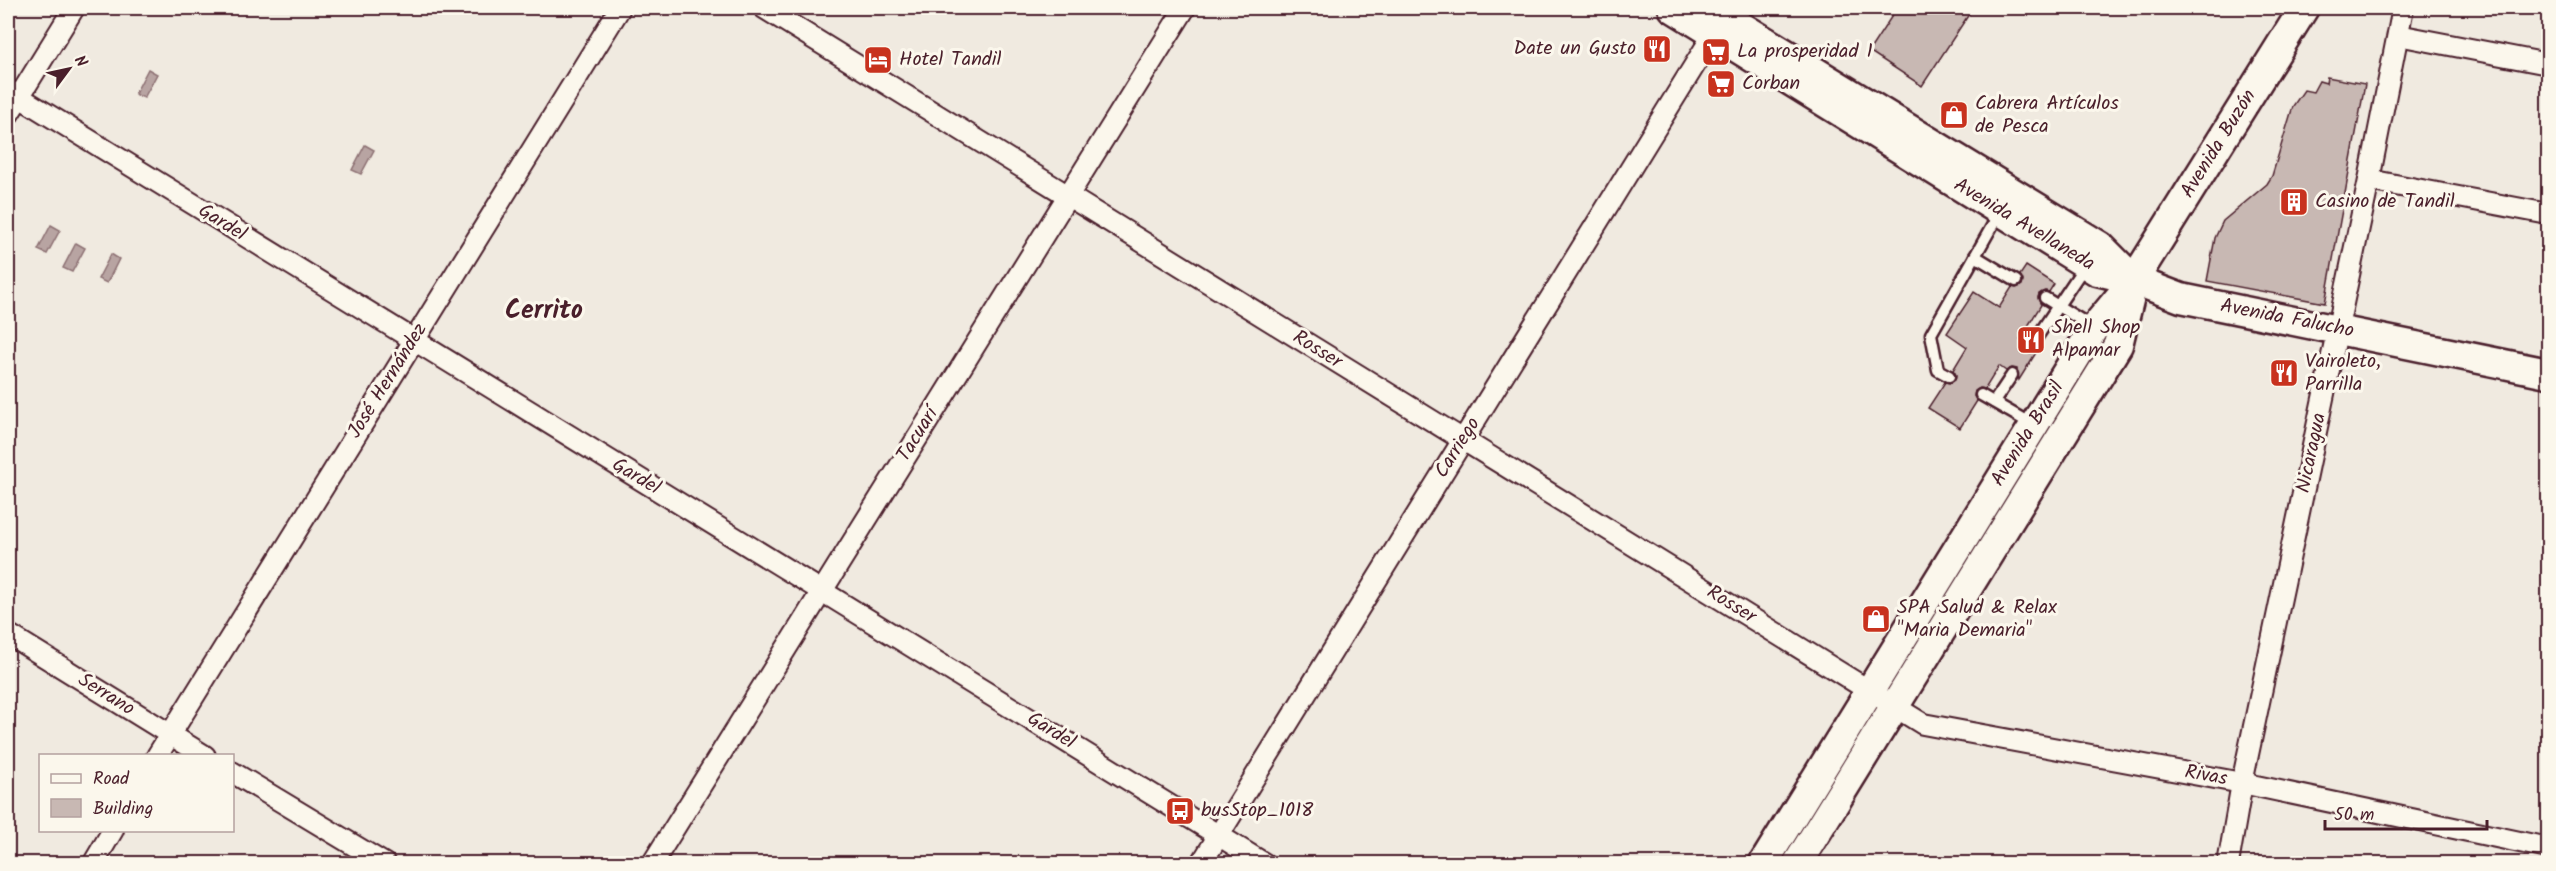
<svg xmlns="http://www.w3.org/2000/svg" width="2556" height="871" font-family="Kalam,sans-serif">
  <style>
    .green { fill: #d8ccc6; stroke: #917678; stroke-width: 1.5 }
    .water { fill: #b8a4a2; stroke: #8c6f72; stroke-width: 1.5 }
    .building { fill: #c8b8b3; stroke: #4a1f2b; stroke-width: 1.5 }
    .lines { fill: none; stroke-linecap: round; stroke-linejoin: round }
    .service-casing { stroke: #4a1f2b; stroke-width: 15 }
    .minor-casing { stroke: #4a1f2b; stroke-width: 24 }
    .secondary-casing { stroke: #4a1f2b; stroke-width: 33 }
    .service { stroke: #fbf7ec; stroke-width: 10 }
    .minor { stroke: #fbf7ec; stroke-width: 20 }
    .secondary { stroke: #fbf7ec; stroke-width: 28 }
    .labels { text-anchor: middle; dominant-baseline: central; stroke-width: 6; stroke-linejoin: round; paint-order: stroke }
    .poi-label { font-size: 20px; fill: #4a1f2b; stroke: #fbf7ec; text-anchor: start }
    .street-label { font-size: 20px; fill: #4a1f2b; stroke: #fbf7ec }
    .district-label { font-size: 26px; font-weight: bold; fill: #4a1f2b; stroke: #fbf7ec }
  </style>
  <rect width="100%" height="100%" fill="#f0eae0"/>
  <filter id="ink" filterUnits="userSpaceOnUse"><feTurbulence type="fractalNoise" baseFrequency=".0167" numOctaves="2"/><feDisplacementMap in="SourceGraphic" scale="12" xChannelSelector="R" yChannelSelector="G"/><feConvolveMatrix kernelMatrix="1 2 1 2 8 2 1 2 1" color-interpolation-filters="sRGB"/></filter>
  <g filter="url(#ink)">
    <path class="green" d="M2103,333L2108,335L1890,688Z"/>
    <g class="water">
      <path d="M148,69L157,74L144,98L135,94Z"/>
      <path d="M365,145L374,150L361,174L352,170Z"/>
      <path d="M51,225L60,230L47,254L38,250Z"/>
      <path d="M76,243L85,248L72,272L63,268Z"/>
      <path d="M111,254L119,259L107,283L98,279Z"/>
    </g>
    <g class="building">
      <path d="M1897,8H1973L1922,86L1869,51Z"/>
      <path d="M2327,77L2365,84L2325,303L2207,281L2215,238L2223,221L2267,184L2272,176L2293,106L2304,90L2313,92L2319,81L2326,83Z"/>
      <path d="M2026,266L2054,284L2049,292L2045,291L2039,294L2038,298L2041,305L2020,339L2025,342L2026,352L2031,353L2037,351L2019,380L2017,369L2012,368L2006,371L1999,366L1985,389L1980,388L1975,391L1974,396L1977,401L1960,428L1928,408L1945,382L1950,383L1955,380L1956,375L1953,370L1967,347L1947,333L1974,292L1999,308L2012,287L2016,288L2022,285L2023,281L2020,275Z"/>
    </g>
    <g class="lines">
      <g class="service-casing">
        <g id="service">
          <path d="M1975,256L2016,281"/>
          <path d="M2045,298L2094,328"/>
          <path d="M2031,346L2086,264"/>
          <path d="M1949,376L1938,370L1931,334L2000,212"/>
          <path d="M1981,395L2033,425"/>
          <path d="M1994,402L2012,375"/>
        </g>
      </g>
      <g class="minor-casing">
        <g id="minor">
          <path d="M764,8L1923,724L2242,783L2548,848"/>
          <path d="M2398,35L2548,64"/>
          <path d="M8,90L1265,864"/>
          <path d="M8,115L74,8"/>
          <path d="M2369,180L2548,214"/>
          <path d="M8,634L205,756"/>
          <path d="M157,756L620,8"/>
          <path d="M232,772L385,864"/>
          <path d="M93,864L113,830"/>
          <path d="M652,864L1185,8"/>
          <path d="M1201,864L1720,24"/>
          <path d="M2228,864L2242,783L2369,180L2403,8"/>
        </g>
      </g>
      <g class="secondary-casing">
        <g id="secondary">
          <path d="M1673,8L2097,271L2134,280L2181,298L2548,373"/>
          <path d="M1711,8L2100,246L2134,280"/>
          <path d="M1763,864L2094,328L2134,280L2304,8"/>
          <path d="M1797,864L2118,345L2132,288"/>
        </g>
      </g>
      <use href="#service" class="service"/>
      <use href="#minor" class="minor"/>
      <use href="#secondary" class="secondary"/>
    </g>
  </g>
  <defs>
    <g id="restaurant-square" transform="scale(1.5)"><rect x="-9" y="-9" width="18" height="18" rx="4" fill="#c8321e" stroke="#fbf7ec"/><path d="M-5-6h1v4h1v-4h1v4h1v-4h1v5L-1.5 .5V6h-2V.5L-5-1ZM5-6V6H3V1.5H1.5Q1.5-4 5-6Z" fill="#fff"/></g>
    <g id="supermarket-square" transform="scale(1.5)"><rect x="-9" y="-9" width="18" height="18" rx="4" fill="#c8321e" stroke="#fbf7ec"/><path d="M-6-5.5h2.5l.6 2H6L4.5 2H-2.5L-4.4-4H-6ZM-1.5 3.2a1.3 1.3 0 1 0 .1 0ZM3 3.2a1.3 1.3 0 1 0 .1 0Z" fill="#fff"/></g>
    <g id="hotel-square" transform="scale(1.5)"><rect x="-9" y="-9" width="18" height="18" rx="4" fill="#c8321e" stroke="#fbf7ec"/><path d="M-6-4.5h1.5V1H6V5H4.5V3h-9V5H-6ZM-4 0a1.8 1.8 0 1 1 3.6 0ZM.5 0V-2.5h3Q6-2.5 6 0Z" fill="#fff"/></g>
    <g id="shop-square" transform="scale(1.5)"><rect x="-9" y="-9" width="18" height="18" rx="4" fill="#c8321e" stroke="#fbf7ec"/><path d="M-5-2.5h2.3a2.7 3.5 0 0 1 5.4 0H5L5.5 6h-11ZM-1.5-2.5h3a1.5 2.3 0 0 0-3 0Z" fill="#fff"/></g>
    <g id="building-square" transform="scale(1.5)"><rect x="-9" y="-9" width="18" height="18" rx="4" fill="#c8321e" stroke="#fbf7ec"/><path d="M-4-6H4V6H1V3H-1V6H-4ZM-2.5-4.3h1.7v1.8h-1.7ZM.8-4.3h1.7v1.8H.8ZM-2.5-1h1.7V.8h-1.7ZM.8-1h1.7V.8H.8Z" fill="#fff"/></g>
    <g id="bus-square" transform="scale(1.5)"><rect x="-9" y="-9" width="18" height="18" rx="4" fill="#c8321e" stroke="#fbf7ec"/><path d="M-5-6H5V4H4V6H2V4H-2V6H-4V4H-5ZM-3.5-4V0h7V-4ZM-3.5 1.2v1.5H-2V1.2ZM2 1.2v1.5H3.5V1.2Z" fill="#fff"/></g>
  </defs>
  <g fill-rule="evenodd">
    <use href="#restaurant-square" x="1657" y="49"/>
    <use href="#supermarket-square" x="1716" y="52"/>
    <use href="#hotel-square" x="878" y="60"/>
    <use href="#supermarket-square" x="1721" y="84"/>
    <use href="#shop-square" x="1954" y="115"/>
    <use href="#building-square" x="2294" y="202"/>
    <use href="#restaurant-square" x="2031" y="340"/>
    <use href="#restaurant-square" x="2284" y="373"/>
    <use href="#shop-square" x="1876" y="619"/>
    <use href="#bus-square" x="1180" y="811"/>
  </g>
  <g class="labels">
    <g class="poi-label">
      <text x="1636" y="49" text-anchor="end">Date un Gusto</text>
      <text x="1737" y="52">La prosperidad 1</text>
      <text x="899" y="60">Hotel Tandil</text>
      <text x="1742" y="84">Corban</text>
      <text x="1975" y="104">Cabrera Artículos<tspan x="1975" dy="23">de Pesca</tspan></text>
      <text x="2315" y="202">Casino de Tandil</text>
      <text x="2052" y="328">Shell Shop<tspan x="2052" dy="23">Alpamar</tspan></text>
      <text x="2305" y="362">Vairoleto,<tspan x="2305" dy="23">Parrilla</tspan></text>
      <text x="1897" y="608">SPA Salud &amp; Relax<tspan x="1897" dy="23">"Maria Demaria"</tspan></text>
      <text x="1201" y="811">busStop_1018</text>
    </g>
    <g class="street-label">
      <text transform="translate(2219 144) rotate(-58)">Avenida Buzón</text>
      <text transform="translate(222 223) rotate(32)">Gardel</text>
      <text transform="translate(2024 225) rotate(31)">Avenida Avellaneda</text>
      <text transform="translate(2287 319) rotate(11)">Avenida Falucho</text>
      <text transform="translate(1317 350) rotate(32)">Rosser</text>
      <text transform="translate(388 381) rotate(-58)">José Hernández</text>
      <text transform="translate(2028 434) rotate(-58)">Avenida Brasil</text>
      <text transform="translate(918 435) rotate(-58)">Tacuarí</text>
      <text transform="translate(1458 448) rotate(-58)">Carriego</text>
      <text transform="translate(2312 453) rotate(-78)">Nicaragua</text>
      <text transform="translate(636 477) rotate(31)">Gardel</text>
      <text transform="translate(1731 605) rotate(32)">Rosser</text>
      <text transform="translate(106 695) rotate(32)">Serrano</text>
      <text transform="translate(1051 731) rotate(32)">Gardel</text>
      <text transform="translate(2206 776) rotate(10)">Rivas</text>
    </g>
    <g class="district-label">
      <text x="544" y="311">Cerrito</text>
    </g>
  </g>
  <rect width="2556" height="871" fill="none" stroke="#fbf7ec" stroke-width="30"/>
  <rect x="15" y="15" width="2526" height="841" fill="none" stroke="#4a1f2b" stroke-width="2" filter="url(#ink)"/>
  <rect x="39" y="754" width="195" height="78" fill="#fbf7ec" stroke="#b4a19f" stroke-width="1.5"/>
  <rect x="51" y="774" width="30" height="9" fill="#fbf7ec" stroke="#b4a19f" stroke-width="1.5"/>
  <text x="93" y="784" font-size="18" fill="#4a1f2b">Road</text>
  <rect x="51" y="799" width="30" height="18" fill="#c8b8b3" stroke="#b4a19f" stroke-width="1.5"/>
  <text x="93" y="814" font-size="18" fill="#4a1f2b">Building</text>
  <g transform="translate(69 69) rotate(57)" stroke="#fbf7ec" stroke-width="4.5" paint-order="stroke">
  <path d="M0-4.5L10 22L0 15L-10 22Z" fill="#4a1f2b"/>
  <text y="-9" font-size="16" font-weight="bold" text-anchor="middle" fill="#4a1f2b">N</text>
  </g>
  <path d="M2325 820v9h162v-9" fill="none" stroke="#4a1f2b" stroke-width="3"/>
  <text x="2334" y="820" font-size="18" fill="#4a1f2b" stroke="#fbf7ec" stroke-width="4.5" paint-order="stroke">50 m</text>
</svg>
